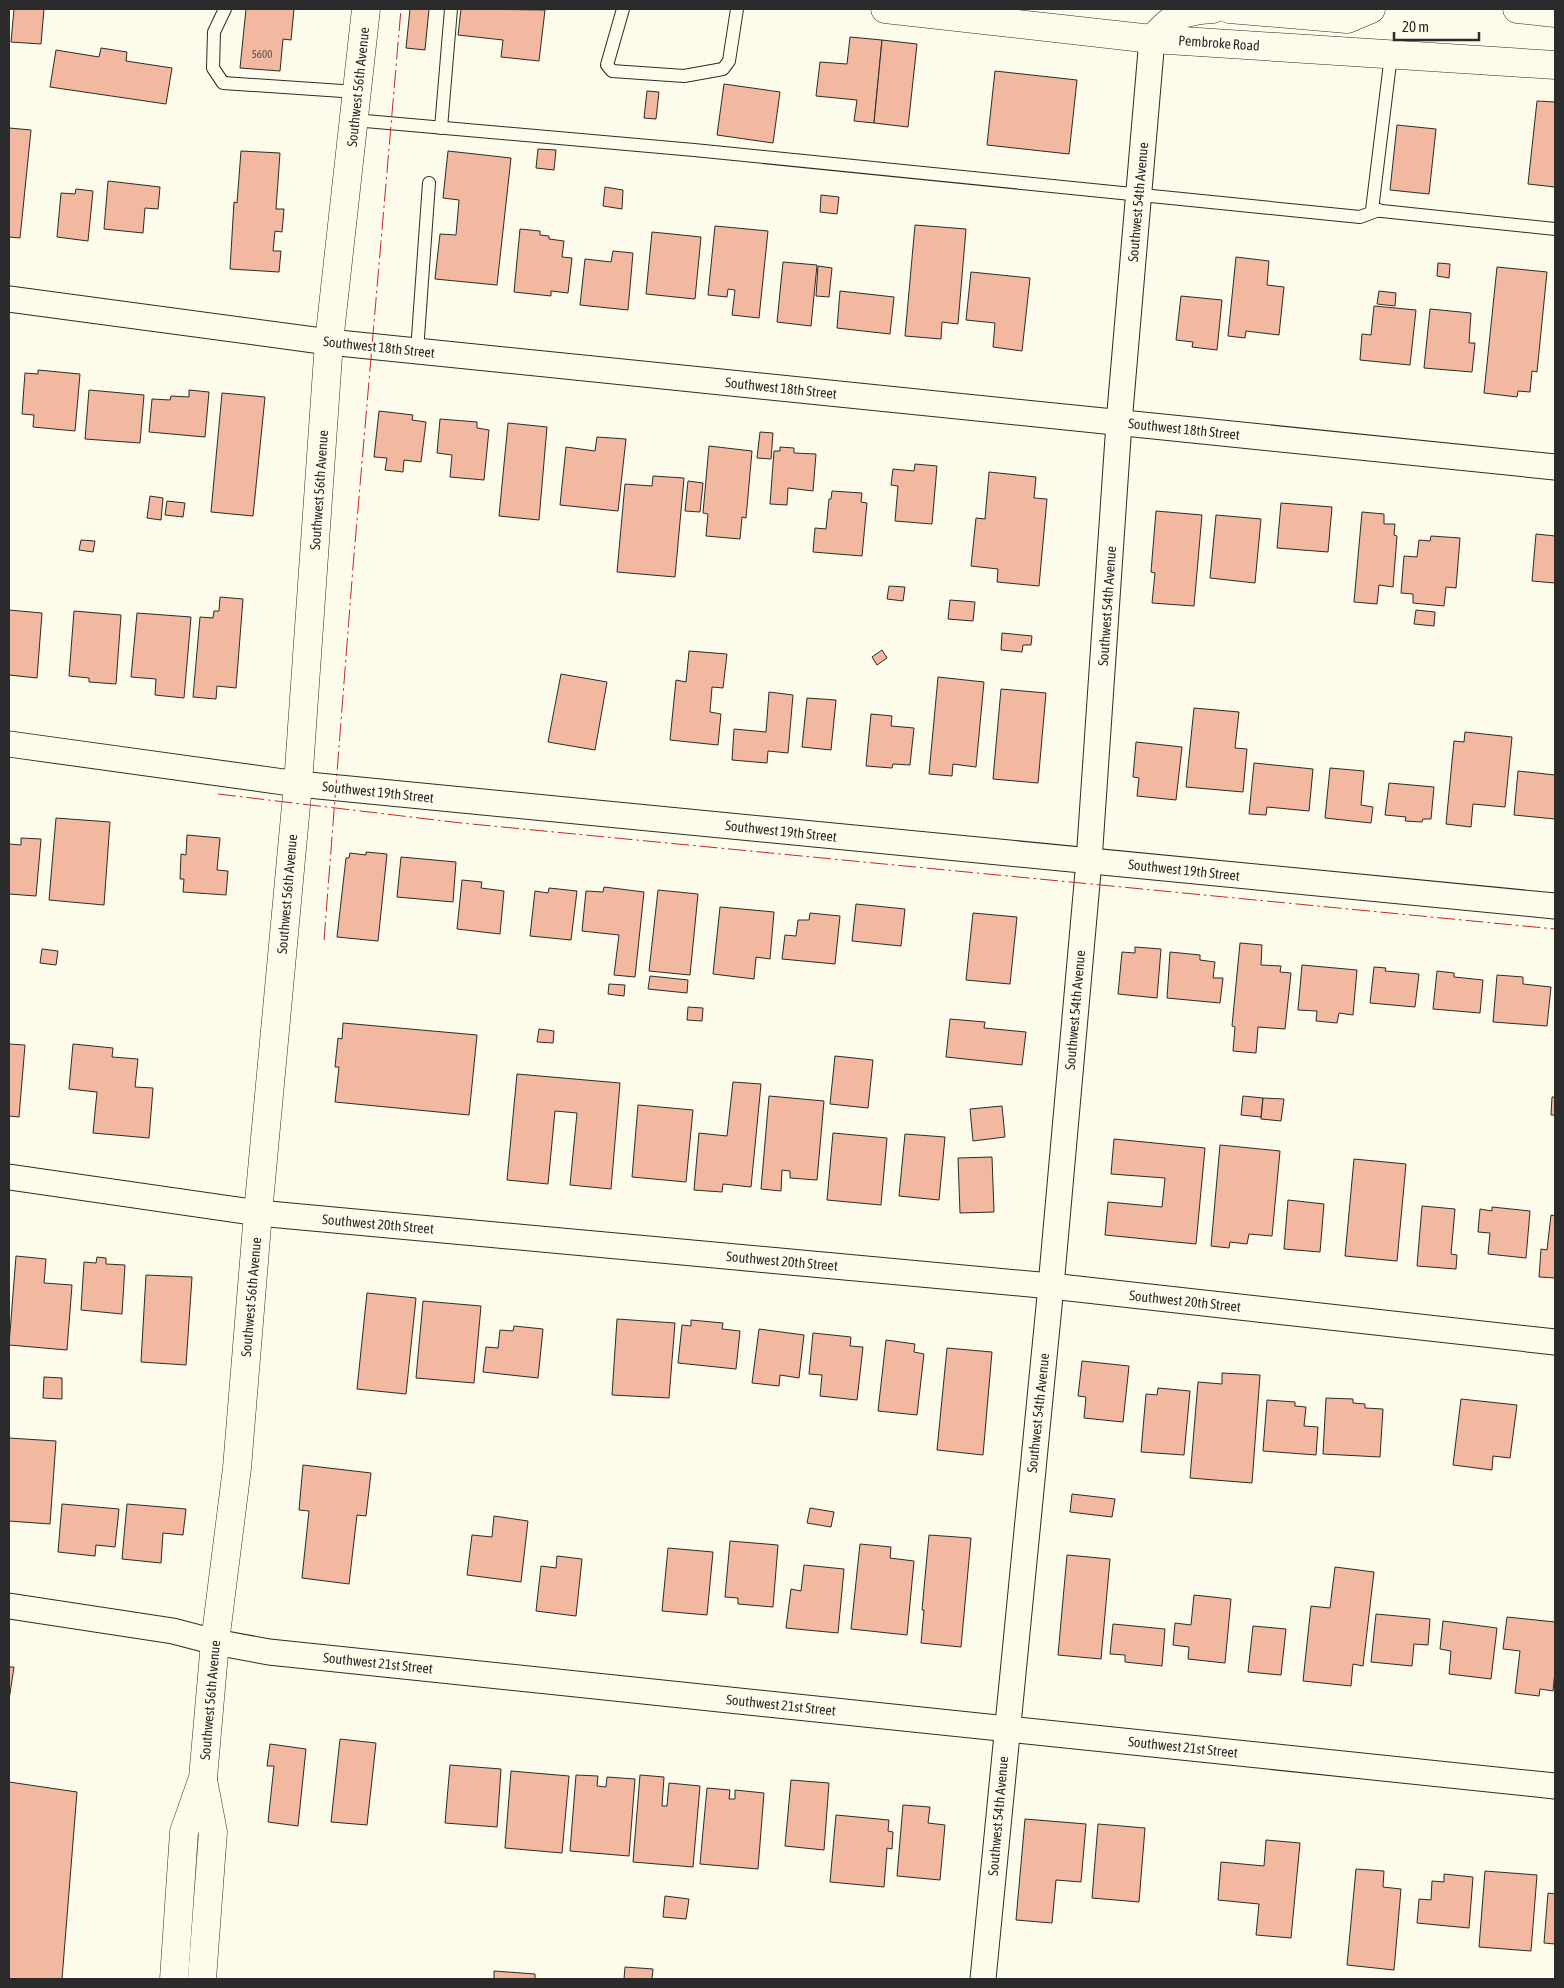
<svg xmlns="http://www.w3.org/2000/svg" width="1564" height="1988" font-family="'Asap Condensed',sans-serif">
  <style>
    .building { fill: #f2b8a0; stroke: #2b2b2b }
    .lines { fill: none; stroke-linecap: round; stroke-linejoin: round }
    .lane-casing { stroke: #2b2b2b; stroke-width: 14 }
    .street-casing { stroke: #2b2b2b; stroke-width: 27 }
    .secondary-casing { stroke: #2b2b2b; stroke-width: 29 }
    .lane { stroke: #fdfbea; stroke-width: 12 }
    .street { stroke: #fdfbea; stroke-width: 25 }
    .secondary { stroke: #fdfbea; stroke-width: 28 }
    .power { stroke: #c62828; stroke-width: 1; stroke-dasharray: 18 4 2.5 4; stroke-linecap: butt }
    .labels { text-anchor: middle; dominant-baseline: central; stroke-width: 4; stroke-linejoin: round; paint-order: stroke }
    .number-label { font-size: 11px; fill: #5d4e48 }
    .street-label { font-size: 14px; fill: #2b2b2b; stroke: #fdfbea }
  </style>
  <rect width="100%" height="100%" fill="#fdfbea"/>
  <g class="building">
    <path d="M14,9H44L41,44L11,42Z"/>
    <path d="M246,9H294L291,40L283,39L280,71L240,68Z"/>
    <path d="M410,9H429L425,50L406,48Z"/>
    <path d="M461,9L545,10L539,61L501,57L503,40L458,35Z"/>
    <path d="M850,37L882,40L874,123L854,121L857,100L816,96L820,62L847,64Z"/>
    <path d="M882,40L917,44L908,127L874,123Z"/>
    <path d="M101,48L127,52L126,61L172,68L166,104L50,87L56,50L99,57Z"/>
    <path d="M995,71L1077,80L1069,154L987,145Z"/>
    <path d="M724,84L780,92L773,143L717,135Z"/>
    <path d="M647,91L659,92L656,119L644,118Z"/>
    <path d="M1537,101L1555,102V187L1528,184Z"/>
    <path d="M1397,125L1436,129L1429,194L1390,190Z"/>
    <path d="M9,128L31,130L20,238L9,237Z"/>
    <path d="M538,149L556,150L554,170L536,168Z"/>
    <path d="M241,151L280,153L276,209H284L282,232L275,231L273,251H281L279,272L230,269L234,202L237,203Z"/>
    <path d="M448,151L511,158L497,285L435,279L440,234L456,235L459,200L443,198Z"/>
    <path d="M108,181L160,187L158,209L145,208L143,233L104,229Z"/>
    <path d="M605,187L623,190L622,209L603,206Z"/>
    <path d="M76,189L93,191L88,241L57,237L61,193L75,194Z"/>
    <path d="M821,195L839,197L837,214L820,212Z"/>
    <path d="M915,225L966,229L958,324L942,322L941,339L905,336Z"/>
    <path d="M715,226L768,231L759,318L732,315L735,290L728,289L727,297L708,295Z"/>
    <path d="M520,229L540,231V235L549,236V239L564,241L562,257L572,258L568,293L551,291V296L514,292Z"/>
    <path d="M652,232L701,237L695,299L646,294Z"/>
    <path d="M613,251L633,253L628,310L580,305L585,259L611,262Z"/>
    <path d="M1236,257L1269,261L1267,285L1284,287L1279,335L1246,331L1245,338L1228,336Z"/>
    <path d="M783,262L817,265L811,326L777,322Z"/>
    <path d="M1438,263L1450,264L1449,278L1437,276Z"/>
    <path d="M818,266L832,268L829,297L816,296Z"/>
    <path d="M1497,267L1547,272L1537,372L1532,371L1530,392L1518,391L1517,397L1484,393Z"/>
    <path d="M971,272L1030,278L1022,351L993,347L995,323L966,320Z"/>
    <path d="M840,291L894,297L890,334L837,328Z"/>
    <path d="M1379,291L1396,293L1395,306L1377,304Z"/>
    <path d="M1181,296L1222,300L1217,350L1192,347L1193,342L1176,340Z"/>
    <path d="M1374,306L1416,310L1410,365L1360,360L1362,334L1371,335Z"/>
    <path d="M1430,309L1471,313L1469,343H1475L1472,372L1424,368Z"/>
    <path d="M38,370L80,374L75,431L33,427L34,415L22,414L25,373L38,374Z"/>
    <path d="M89,390L144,395L140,443L85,439Z"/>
    <path d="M189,390L209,392L205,437L149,432L152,399L170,400L171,396L189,397Z"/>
    <path d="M222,393L265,397L253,516L211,512Z"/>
    <path d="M379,411L413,415L412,420L426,422L421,462L404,460L403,472L385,470L387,458L374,457Z"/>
    <path d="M440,419L477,422V428L489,430L484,480L450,477L452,455L437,453Z"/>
    <path d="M508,423L547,427L539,520L499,516Z"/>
    <path d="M760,432L773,433L771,459L757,458Z"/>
    <path d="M597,437L626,439L618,511L560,505L566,447L595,451Z"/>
    <path d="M709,446L752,451L746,518L742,517L740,539L706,536L708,514L703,513Z"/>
    <path d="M780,447L794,448V453L816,454L813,491L788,488L787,505L770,504L774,451H780Z"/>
    <path d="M915,464L937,466L932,524L895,521L898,486L891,485L893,469L914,471Z"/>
    <path d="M989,472L1036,477L1034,498L1047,499L1039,586L997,582L998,569L971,566L976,518L985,519Z"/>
    <path d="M653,476L684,478L675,577L617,572L625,484L652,486Z"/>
    <path d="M688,481L703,483L700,512L685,511Z"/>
    <path d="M832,491L862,493L861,502L867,503L862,556L813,552L815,528L826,529L829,499H831Z"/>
    <path d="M150,496L163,498L161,520L147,518Z"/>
    <path d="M167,501L185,503L183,517L165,515Z"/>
    <path d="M1281,503L1332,507L1328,552L1277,548Z"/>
    <path d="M1156,511L1202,515L1194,606L1152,603L1155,573L1151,572Z"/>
    <path d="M1362,512L1384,514V524H1395L1394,535L1397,536L1393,587L1379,585L1377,604L1354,602Z"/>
    <path d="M1216,515L1261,519L1255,583L1210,578Z"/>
    <path d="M1536,534L1555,536V583L1532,581Z"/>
    <path d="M1431,536L1460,538L1456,588L1446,587L1444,606L1413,603V594L1401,593L1404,556L1417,557L1419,540L1430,541Z"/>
    <path d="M81,540L95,541L93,552L79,550Z"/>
    <path d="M889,586L905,587L903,601L887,599Z"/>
    <path d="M220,597L243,599L236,688L217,686L216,699L193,697L200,617L213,618L214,611H219Z"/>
    <path d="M950,600L975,602L973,621L948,619Z"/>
    <path d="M9,610L42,613L37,678L9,675Z"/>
    <path d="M1416,610L1435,612L1434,626L1414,624Z"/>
    <path d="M74,611L121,615L116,684L89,682V678L69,676Z"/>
    <path d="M137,613L191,617L184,698L155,695L156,679L131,677Z"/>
    <path d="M1002,633L1032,636L1031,645H1023L1022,652L1001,650Z"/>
    <path d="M882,650L887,658L877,665L872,657Z"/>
    <path d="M689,651L727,654L723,688L712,687L710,712L721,714L718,745L670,740L676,680L686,682Z"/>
    <path d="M561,674L607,682L595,750L548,742Z"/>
    <path d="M938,677L984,682L976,767L953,764L952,776L929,774Z"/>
    <path d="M1001,689L1046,693L1038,783L993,779Z"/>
    <path d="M769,692L793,695L788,753L768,751L767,763L732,760L734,729L766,732Z"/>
    <path d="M807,698L836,700L831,750L802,747Z"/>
    <path d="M1194,708L1239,712L1235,748L1247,749L1243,792L1186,787Z"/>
    <path d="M871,714L892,716L891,726L914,728L910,765L893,764L892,768L866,766Z"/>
    <path d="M1465,732L1512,737L1505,807L1473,804L1471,827L1446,824L1454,741L1464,742Z"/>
    <path d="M1136,742L1182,747L1176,800L1137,796L1139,778L1133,777Z"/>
    <path d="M1254,763L1313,769L1309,811L1267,807L1266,815L1249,814Z"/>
    <path d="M1330,768L1364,771L1361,805L1373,807L1371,823L1325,818Z"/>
    <path d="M1518,771L1555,775V819L1514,815Z"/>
    <path d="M1389,783L1434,787L1431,819H1423L1422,822L1405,821L1406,817L1385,815Z"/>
    <path d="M56,818L110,822L104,905L49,900Z"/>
    <path d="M187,835L220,838L217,870L228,871L226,895L183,892L184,879H180L181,854L186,855Z"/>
    <path d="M21,838L41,839L36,896L9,894V844L21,845Z"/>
    <path d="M366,852L387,854L378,941L337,937L346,858H349L350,853L366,855Z"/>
    <path d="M401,857L456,862L453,902L397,897Z"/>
    <path d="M462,880L482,882L481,888L504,891L500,934L457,929Z"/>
    <path d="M604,887L644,892L635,977L614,975L619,935L582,931L586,891L603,892Z"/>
    <path d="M549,888L577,891L571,940L530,936L535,891L548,893Z"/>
    <path d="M658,890L698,894L690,975L649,971Z"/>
    <path d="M856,904L905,909L901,946L852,941Z"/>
    <path d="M720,907L774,912L770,959L756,957L754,979L713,974Z"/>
    <path d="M810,913L840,916L835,964L782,959L785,935L796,936L798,920H809Z"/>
    <path d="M973,913L1017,917L1010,984L966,980Z"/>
    <path d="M1240,943L1262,945L1261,965L1281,966L1280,972L1291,973L1285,1029L1258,1027L1256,1053L1233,1051L1235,1027L1232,1026Z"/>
    <path d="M1135,947L1161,949L1157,998L1118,994L1122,952L1135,953Z"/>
    <path d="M42,949L58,951L56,965L40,963Z"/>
    <path d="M1170,952L1200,955V960L1215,962L1213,978H1223L1220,1003L1167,998Z"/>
    <path d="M1302,965L1357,970L1353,1015L1339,1013L1337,1023L1316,1021L1317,1011L1298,1010Z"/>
    <path d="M1374,967L1386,968L1385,971L1419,974L1415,1007L1370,1003Z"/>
    <path d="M1437,971L1454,973V977L1483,980L1480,1013L1433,1009Z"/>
    <path d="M1497,975L1523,977V984L1551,987L1547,1026L1493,1022Z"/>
    <path d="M650,976L688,980L687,993L648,989Z"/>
    <path d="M609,984L625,985L624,996L608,994Z"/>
    <path d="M688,1007L703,1008L702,1021L687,1020Z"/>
    <path d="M950,1019L985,1022L984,1028L1026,1032L1022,1065L946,1057Z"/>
    <path d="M343,1023L477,1035L469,1115L335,1102L339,1067H335L338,1038L342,1039Z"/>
    <path d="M539,1029L554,1031L553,1043L537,1042Z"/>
    <path d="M9,1044L25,1045L19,1117L9,1116Z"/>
    <path d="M73,1044L113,1048L112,1057L138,1059L135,1087L153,1088L149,1138L93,1133L97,1092L69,1089Z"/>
    <path d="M835,1056L873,1060L868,1108L830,1104Z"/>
    <path d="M517,1074L620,1083L611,1189L570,1185L577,1113L555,1111L548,1184L507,1180Z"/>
    <path d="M733,1082L761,1084L751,1187L723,1184L722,1192L694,1190L699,1133L727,1136Z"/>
    <path d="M769,1096L824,1101L817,1180L790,1178V1171L782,1170L781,1191L761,1189Z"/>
    <path d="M1243,1096L1263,1098L1261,1117L1241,1115Z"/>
    <path d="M1552,1097H1555V1115H1551Z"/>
    <path d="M1263,1098L1284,1099L1281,1121L1261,1119Z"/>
    <path d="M638,1105L693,1110L686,1182L632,1177Z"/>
    <path d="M1002,1106L1005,1137L973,1141L970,1109Z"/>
    <path d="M833,1133L887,1138L881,1205L827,1200Z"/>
    <path d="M905,1134L945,1137L939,1200L899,1196Z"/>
    <path d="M1114,1139L1205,1148L1196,1244L1105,1235L1108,1202L1162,1207L1165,1178L1111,1174Z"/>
    <path d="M1220,1145L1280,1151L1272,1236L1249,1234L1247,1244L1230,1242L1229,1248L1211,1246Z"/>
    <path d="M992,1157L994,1212L960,1213L958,1158Z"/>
    <path d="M1354,1159L1406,1164L1397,1261L1345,1256Z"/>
    <path d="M1288,1200L1324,1204L1320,1252L1284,1249Z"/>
    <path d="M1422,1206L1455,1209L1451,1254L1457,1255L1456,1269L1417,1266Z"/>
    <path d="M1492,1207L1530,1211L1526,1258L1488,1254L1490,1233L1478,1232L1480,1209L1492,1211Z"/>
    <path d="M1551,1215L1555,1216V1278L1539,1277L1541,1249L1547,1250Z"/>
    <path d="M16,1256L46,1259L44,1283L72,1285L67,1350L9,1345Z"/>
    <path d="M97,1257L106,1258V1264L125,1265L122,1314L81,1310L84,1262L96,1263Z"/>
    <path d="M146,1275L192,1277L186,1365L141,1362Z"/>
    <path d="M367,1293L416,1298L406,1394L357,1389Z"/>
    <path d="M423,1301L481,1306L474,1383L416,1378Z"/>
    <path d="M617,1319L675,1323L669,1398L612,1395Z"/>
    <path d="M691,1320L723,1323L722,1329L740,1331L736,1369L678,1363L682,1325L691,1326Z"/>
    <path d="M514,1326L543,1329L538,1378L483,1372L486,1347L498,1348L500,1330L513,1331Z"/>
    <path d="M759,1329L804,1335L799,1378L780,1375L779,1386L752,1383Z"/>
    <path d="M813,1333L851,1337L850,1346L863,1347L857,1400L820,1396L822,1375L809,1374Z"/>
    <path d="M886,1340L915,1344L914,1352L924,1354L917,1415L878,1411Z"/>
    <path d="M947,1348L992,1352L983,1455L937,1450Z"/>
    <path d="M1082,1361L1129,1366L1123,1422L1084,1418L1086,1397L1078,1396Z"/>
    <path d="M1222,1373L1260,1375L1252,1483L1190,1478L1198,1382L1222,1384Z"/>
    <path d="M44,1377L62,1378V1399L43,1398Z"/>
    <path d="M1158,1388L1190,1391L1184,1455L1141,1452L1146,1394L1157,1395Z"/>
    <path d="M1326,1398L1353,1399V1403L1365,1404V1408L1383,1409L1380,1457L1323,1454Z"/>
    <path d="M1461,1399L1517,1405L1510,1458L1493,1456L1492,1470L1453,1465Z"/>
    <path d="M1267,1400L1295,1402V1406L1306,1407L1304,1426L1318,1427L1316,1455L1263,1451Z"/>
    <path d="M9,1438L56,1441L50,1524L9,1521Z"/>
    <path d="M303,1465L371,1473L366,1516L357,1515L349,1584L302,1578L309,1511L299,1510Z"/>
    <path d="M1072,1494L1115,1499L1112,1517L1070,1512Z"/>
    <path d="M62,1504L119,1509L115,1547L96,1545L95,1556L58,1552Z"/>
    <path d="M127,1504L186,1509L183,1535L163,1533L161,1563L122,1559Z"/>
    <path d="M810,1508L834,1512L831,1527L807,1523Z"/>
    <path d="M494,1516L528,1521L521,1582L467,1575L472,1535L492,1537Z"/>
    <path d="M929,1535L971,1538L961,1647L921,1643L924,1610H922Z"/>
    <path d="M730,1541L778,1545L773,1607L738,1604V1598L725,1597Z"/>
    <path d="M860,1544L891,1547L890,1558L914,1561L907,1635L851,1629Z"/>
    <path d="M668,1548L713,1552L707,1615L662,1611Z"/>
    <path d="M1067,1555L1110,1559L1101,1659L1058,1655Z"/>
    <path d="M557,1556L582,1559L576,1616L536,1611L541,1566L556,1568Z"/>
    <path d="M804,1565L844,1569L838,1633L786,1628L791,1589L801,1591Z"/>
    <path d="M1335,1567L1374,1572L1363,1666L1353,1664L1351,1686L1303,1681L1311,1606L1330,1608Z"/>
    <path d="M1194,1595L1231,1599L1225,1663L1188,1659L1189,1647L1173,1645L1175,1623L1191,1625Z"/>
    <path d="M1376,1614L1430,1619L1428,1645L1414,1644L1412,1666L1371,1662Z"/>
    <path d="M1507,1617L1555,1622V1671L1553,1691L1540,1689L1539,1696L1515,1693L1520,1651L1503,1649Z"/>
    <path d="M1443,1621L1497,1628L1491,1679L1449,1674L1451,1651L1440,1649Z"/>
    <path d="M1113,1624L1165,1629L1162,1666L1125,1662V1655L1110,1654Z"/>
    <path d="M1253,1626L1286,1629L1281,1675L1248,1672Z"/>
    <path d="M9,1667H14L9,1700Z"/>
    <path d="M340,1739L376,1743L367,1825L331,1822Z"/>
    <path d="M270,1744L306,1749L298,1826L268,1822L274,1766H267Z"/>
    <path d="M450,1765L501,1769L497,1827L445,1823Z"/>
    <path d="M511,1771L569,1776L562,1853L505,1848Z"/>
    <path d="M576,1775L598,1776L597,1786L606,1787L607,1777L635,1779L629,1856L570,1851Z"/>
    <path d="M640,1775L664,1777L662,1806H667L669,1783L700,1786L693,1867L633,1862Z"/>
    <path d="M791,1780L829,1783L824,1850L785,1846Z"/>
    <path d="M9,1782L77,1792L62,1979H9Z"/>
    <path d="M707,1788L730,1790L729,1799H735V1790L764,1793L758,1869L700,1864Z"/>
    <path d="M903,1805L930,1807L928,1823L945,1825L940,1880L897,1876Z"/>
    <path d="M836,1815L889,1820L888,1831L893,1832L892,1849L887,1848L884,1887L830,1882Z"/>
    <path d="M1025,1819L1086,1824L1081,1882L1056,1880L1052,1923L1016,1920Z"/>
    <path d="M1098,1824L1145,1828L1139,1902L1092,1898Z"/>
    <path d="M1266,1840L1300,1843L1291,1938L1256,1935L1259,1904L1218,1900L1221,1862L1264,1866Z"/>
    <path d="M1356,1869L1384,1871L1383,1887L1401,1889L1394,1970L1347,1965Z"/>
    <path d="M1485,1871L1537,1875L1531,1951L1479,1947Z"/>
    <path d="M1444,1874L1473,1877L1469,1928L1417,1923L1419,1899L1431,1900L1432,1881L1444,1882Z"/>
    <path d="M1548,1893L1555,1894V1944L1544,1943Z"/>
    <path d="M665,1896L689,1899L686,1919L663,1917Z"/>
    <path d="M625,1967L653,1969L652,1979H624Z"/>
    <path d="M494,1971L535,1974V1979H494Z"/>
  </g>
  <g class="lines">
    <g class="lane-casing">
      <g id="lane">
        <path d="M225,9L214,32L213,68L223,83L357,92"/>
        <path d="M623,9L607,65L612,71L684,76L723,69L729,61L737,9"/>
        <path d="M1391,55L1372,210L1555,229"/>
        <path d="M354,120L694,150L1360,217L1379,210"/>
        <path d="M441,128L451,9"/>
        <path d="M417,351L429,183"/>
      </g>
    </g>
    <g class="street-casing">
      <g id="street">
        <path d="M9,299L329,342L1555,467"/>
        <path d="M9,744L298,784L1555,906"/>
        <path d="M9,1177L258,1213L1051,1286L1555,1342"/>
        <path d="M9,1606L173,1631L215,1642L269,1652L1555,1786"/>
        <path d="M983,1979L1051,1286L1089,861L1119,423L1152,39"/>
      </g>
    </g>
    <g class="secondary-casing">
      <g id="secondary">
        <path d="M885,9L1152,39L1555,65"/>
        <path d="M1229,9L1347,19L1371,9"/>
        <path d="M1517,9L1555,13"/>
        <path d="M1152,39C1174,16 1180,11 1213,9"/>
        <path d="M174,1979L184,1832L203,1778L215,1642L237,1468L258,1213L298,784L329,342L366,9"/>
        <path d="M202,1979L213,1832L203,1780"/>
      </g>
    </g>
    <use href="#lane" class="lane"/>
    <use href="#street" class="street"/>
    <use href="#secondary" class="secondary"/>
    <g class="power">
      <path d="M218,794L461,823L1555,929"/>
      <path d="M324,940L353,567L401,9"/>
    </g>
  </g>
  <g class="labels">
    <g class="number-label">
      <text x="262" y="54">5600</text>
    </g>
    <g class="street-label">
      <text transform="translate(1219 43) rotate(4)">Pembroke Road</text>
      <text transform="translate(358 87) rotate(-84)">Southwest 56th Avenue</text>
      <text transform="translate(1138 202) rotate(-85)">Southwest 54th Avenue</text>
      <text transform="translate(379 347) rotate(6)">Southwest 18th Street</text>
      <text transform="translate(781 388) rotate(6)">Southwest 18th Street</text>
      <text transform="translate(1184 429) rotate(6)">Southwest 18th Street</text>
      <text transform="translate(319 490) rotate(-86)">Southwest 56th Avenue</text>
      <text transform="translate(1107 606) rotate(-86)">Southwest 54th Avenue</text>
      <text transform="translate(378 792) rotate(6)">Southwest 19th Street</text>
      <text transform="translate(781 831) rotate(6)">Southwest 19th Street</text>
      <text transform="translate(1184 870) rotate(6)">Southwest 19th Street</text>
      <text transform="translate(287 894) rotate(-85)">Southwest 56th Avenue</text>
      <text transform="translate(1075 1010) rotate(-85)">Southwest 54th Avenue</text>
      <text transform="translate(378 1224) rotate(5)">Southwest 20th Street</text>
      <text transform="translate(782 1261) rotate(5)">Southwest 20th Street</text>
      <text transform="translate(251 1297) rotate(-85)">Southwest 56th Avenue</text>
      <text transform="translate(1185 1301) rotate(6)">Southwest 20th Street</text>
      <text transform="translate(1038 1413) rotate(-84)">Southwest 54th Avenue</text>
      <text transform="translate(378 1663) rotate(6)">Southwest 21st Street</text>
      <text transform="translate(210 1700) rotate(-85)">Southwest 56th Avenue</text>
      <text transform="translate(781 1705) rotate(6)">Southwest 21st Street</text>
      <text transform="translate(1183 1747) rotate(6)">Southwest 21st Street</text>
      <text transform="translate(998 1816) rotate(-85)">Southwest 54th Avenue</text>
    </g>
  </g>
  <rect width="1564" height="1988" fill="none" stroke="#2b2b2b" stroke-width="20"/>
  <path d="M1394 32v8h85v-8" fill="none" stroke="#2b2b2b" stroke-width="2.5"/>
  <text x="1402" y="32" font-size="15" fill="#2b2b2b" stroke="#fdfbea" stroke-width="4" paint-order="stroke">20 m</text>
</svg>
